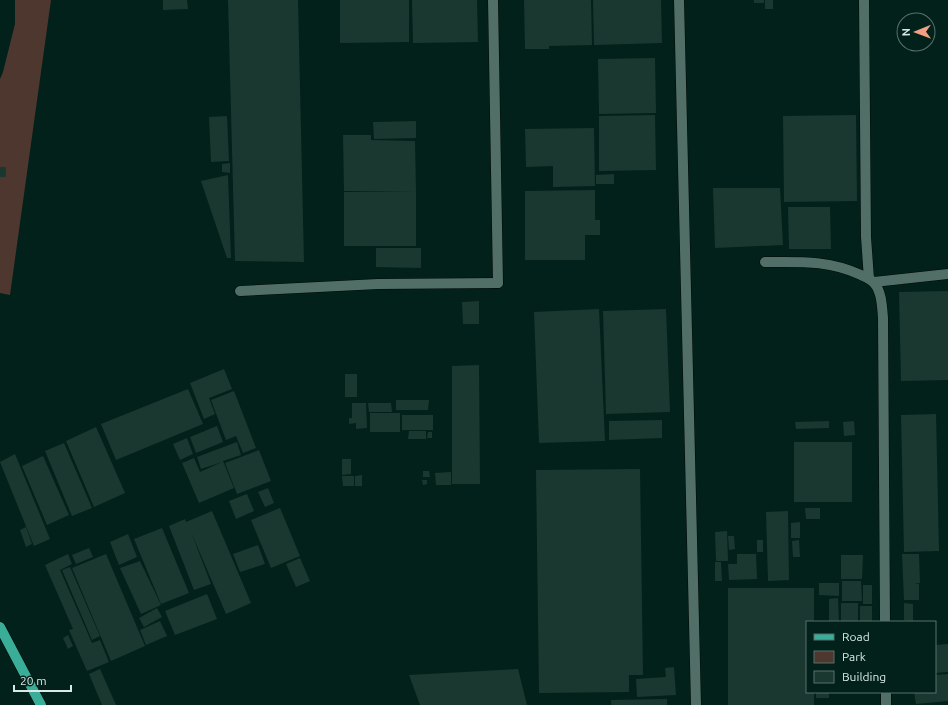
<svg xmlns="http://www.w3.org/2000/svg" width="948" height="705" font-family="Ubuntu,sans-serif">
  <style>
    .green { fill: #4d372f }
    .building { fill: #1a3730 }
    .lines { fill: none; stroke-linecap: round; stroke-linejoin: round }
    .service-casing { stroke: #000906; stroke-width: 11 }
    .minor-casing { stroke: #000906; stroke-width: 11 }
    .primary-casing { stroke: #000906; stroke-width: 11 }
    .service { stroke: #516f67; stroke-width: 10 }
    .minor { stroke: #516f67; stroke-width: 10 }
    .primary { stroke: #3aad98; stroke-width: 10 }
  </style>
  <rect width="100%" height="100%" fill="#03211b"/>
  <path class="green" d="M15,0H51L10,295L0,293V79L3,72L15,24Z"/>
  <g class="building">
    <path d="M163,0H187L188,9L163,10Z"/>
    <path d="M228,0H298L304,262L235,261Z"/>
    <path d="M340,0H409V42L340,43Z"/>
    <path d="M412,0H477L478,42L413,43Z"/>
    <path d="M524,0H591L592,45L549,46V49H525Z"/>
    <path d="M593,0H661L662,43L594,45Z"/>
    <rect x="754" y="0" width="10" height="3"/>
    <rect x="765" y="0" width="8" height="9"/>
    <path d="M655,58L656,113L599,114L598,59Z"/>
    <path d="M655,115L656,170L599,171V116Z"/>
    <path d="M856,115L857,201L784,202L783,116Z"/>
    <path d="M227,116L229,161L211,162L209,117Z"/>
    <path d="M416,121V138L374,139L373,122Z"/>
    <path d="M594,128L595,186L553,187V166L526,167L525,129Z"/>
    <path d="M343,135H371V140L415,141L416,191H344Z"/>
    <path d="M230,163V173L222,172V164Z"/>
    <rect x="0" y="167" width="6" height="10"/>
    <path d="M614,174V184H596V175Z"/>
    <path d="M228,175L231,258H227L201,181Z"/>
    <path d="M713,188H780L783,245L715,248Z"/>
    <path d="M595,190V220H600V235H585V260H525V191Z"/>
    <path d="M416,191V246H344V192Z"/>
    <path d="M788,207H830L831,249H789Z"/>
    <path d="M376,248H421V268L376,267Z"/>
    <path d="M948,291V380L901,381L899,292Z"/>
    <path d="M479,301V324H463L462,302Z"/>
    <path d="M599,309L605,441L539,443L534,312Z"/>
    <path d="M666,309L670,412L606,414L603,311Z"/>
    <path d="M479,365L480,484H452V366Z"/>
    <path d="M224,369L232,389L209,398L215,414L204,419L190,383Z"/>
    <rect x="345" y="374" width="12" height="23"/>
    <path d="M188,389L203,424L116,460L101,424Z"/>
    <path d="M234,391L256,448L243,453L236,436L226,440L211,400Z"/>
    <path d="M396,400H429L428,410H396Z"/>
    <path d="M352,403H366L367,428L356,429V423L349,424V418H352Z"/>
    <path d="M368,403H391L392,412H369Z"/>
    <rect x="370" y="413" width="30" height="19"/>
    <path d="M936,414L939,551L904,552L901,415Z"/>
    <rect x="402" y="415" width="31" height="15"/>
    <path d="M662,420V438L609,440V421Z"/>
    <path d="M829,421V428L796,429L795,422Z"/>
    <path d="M854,421L855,435L844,436L843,422Z"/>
    <path d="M217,426L223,442L196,453L190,437Z"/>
    <path d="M96,427L125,493L94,507L66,441Z"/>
    <path d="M409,431H426V439H408Z"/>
    <path d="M428,432H432V438H427Z"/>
    <path d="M187,438L193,454L180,460L173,444Z"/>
    <path d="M237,442L241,455L223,461L234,488L199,503L182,463L194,458L200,472L222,462L201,469L197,457Z"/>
    <rect x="794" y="442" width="58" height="60"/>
    <path d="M64,443L92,508L72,516L45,451Z"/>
    <path d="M259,450L271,481L237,494L225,463Z"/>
    <path d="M15,454L50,539L34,546L0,462Z"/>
    <path d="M43,456L69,515L47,525L22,466Z"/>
    <path d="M342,459H351V474L342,475Z"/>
    <path d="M640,469L643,675H629V692L539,693L536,470Z"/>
    <path d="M423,471H429L430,477H423Z"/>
    <path d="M451,472V485H436L435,473Z"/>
    <path d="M362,475V486H355V476Z"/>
    <path d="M342,476H354V486H343Z"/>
    <path d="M422,480H427V484L423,485Z"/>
    <path d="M268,488L274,503L265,507L258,492Z"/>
    <path d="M247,494L254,511L236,519L229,501Z"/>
    <path d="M280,508L300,556L271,568L251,520Z"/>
    <path d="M805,508H820V519H806Z"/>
    <path d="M212,511L251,603L226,614L191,532L211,584L194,590L169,526L185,519L186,522Z"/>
    <path d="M788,511L789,580L768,581L766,512Z"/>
    <path d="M800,522V538H791V523Z"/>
    <path d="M26,527L32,544L26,547L20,530Z"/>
    <path d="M162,528L189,593L161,604L134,539Z"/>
    <path d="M727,531L728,561H716L715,532Z"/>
    <path d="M128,534L137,557L119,565L110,542Z"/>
    <path d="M728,536H734L735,549L729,550Z"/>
    <rect x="757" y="540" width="6" height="12"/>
    <path d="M799,540L800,557H793L792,541Z"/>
    <path d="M258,545L265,564L240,572L233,554Z"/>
    <path d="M89,548L93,557L76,564L72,555Z"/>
    <path d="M68,554L72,564L60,570L92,643L100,640L109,662L87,671L69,630L73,629L45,565Z"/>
    <path d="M106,554L145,646L111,661L72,568Z"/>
    <path d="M737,554H756L757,579L729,580L728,564H737Z"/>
    <path d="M902,554H919L920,583H914L919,584V600H904Z"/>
    <path d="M841,555H863L862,579H841Z"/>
    <path d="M300,558L310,581L296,587L286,564Z"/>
    <path d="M140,561L161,605L141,614L120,568Z"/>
    <path d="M715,562H721L722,581H715Z"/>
    <path d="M70,567L100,636L92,640L62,570Z"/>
    <path d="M842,581H861L862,601H842Z"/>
    <path d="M819,583H839V596L819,595Z"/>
    <rect x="863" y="585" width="9" height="19"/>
    <path d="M728,588H814V622H807V692H814V705H728Z"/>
    <path d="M207,594L217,619L175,635L165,611Z"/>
    <path d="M838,598L839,622H829V599Z"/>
    <rect x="841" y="603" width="17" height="19"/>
    <path d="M904,603L913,604V621L904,620Z"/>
    <rect x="860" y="606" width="12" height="16"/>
    <path d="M157,608L162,617L144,627L139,618Z"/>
    <path d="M160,621L167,636L146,645L140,630Z"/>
    <path d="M68,635L73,646L68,649L63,638Z"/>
    <path d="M948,644V672L935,673V645Z"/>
    <path d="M674,667L676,695L637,697L636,679L666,677L665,668Z"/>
    <path d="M100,669L116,705H102L89,674Z"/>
    <path d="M518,669L527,705H420L409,675Z"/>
    <path d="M948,674V701L916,704L914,692H935V675Z"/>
    <rect x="816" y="692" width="13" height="6"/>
    <path d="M667,699V705H611V700Z"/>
  </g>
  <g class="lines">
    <g class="service-casing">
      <path id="service" d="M240,291L378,284L498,283"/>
    </g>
    <g class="minor-casing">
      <g id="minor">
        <path d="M493,0L498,283"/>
        <path d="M679,0L696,705"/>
        <path d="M864,0L866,237L869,279"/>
        <path d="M765,262C800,262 829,260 861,275C866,277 871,279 874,283C882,292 882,307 883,318L885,622"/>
        <path d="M874,282L948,274"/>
        <path d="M886,692V705"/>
      </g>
    </g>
    <g class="primary-casing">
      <path id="primary" d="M0,627L41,705"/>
    </g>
    <use href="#service" class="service"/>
    <use href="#minor" class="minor"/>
    <use href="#primary" class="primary"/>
  </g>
  <rect x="806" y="621" width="130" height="72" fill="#03211b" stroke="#59716c"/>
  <rect x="814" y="634" width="20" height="6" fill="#3aad98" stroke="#59716c"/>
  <text x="842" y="641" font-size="12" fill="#d9e9e5">Road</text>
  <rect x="814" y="651" width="20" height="12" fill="#4d372f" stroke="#59716c"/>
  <text x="842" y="661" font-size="12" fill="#d9e9e5">Park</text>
  <rect x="814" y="671" width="20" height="12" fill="#1a3730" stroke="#59716c"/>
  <text x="842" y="681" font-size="12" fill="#d9e9e5">Building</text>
  <g transform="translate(916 32) rotate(269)"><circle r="19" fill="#03211b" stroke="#59716c"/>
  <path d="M0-3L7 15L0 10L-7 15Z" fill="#f39f83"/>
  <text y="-6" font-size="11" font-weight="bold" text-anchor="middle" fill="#d9e9e5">N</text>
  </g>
  <path d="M14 685v6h57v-6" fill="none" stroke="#d9e9e5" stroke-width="2"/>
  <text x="20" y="685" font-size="12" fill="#d9e9e5" stroke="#03211b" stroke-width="3" paint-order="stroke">20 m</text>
</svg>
